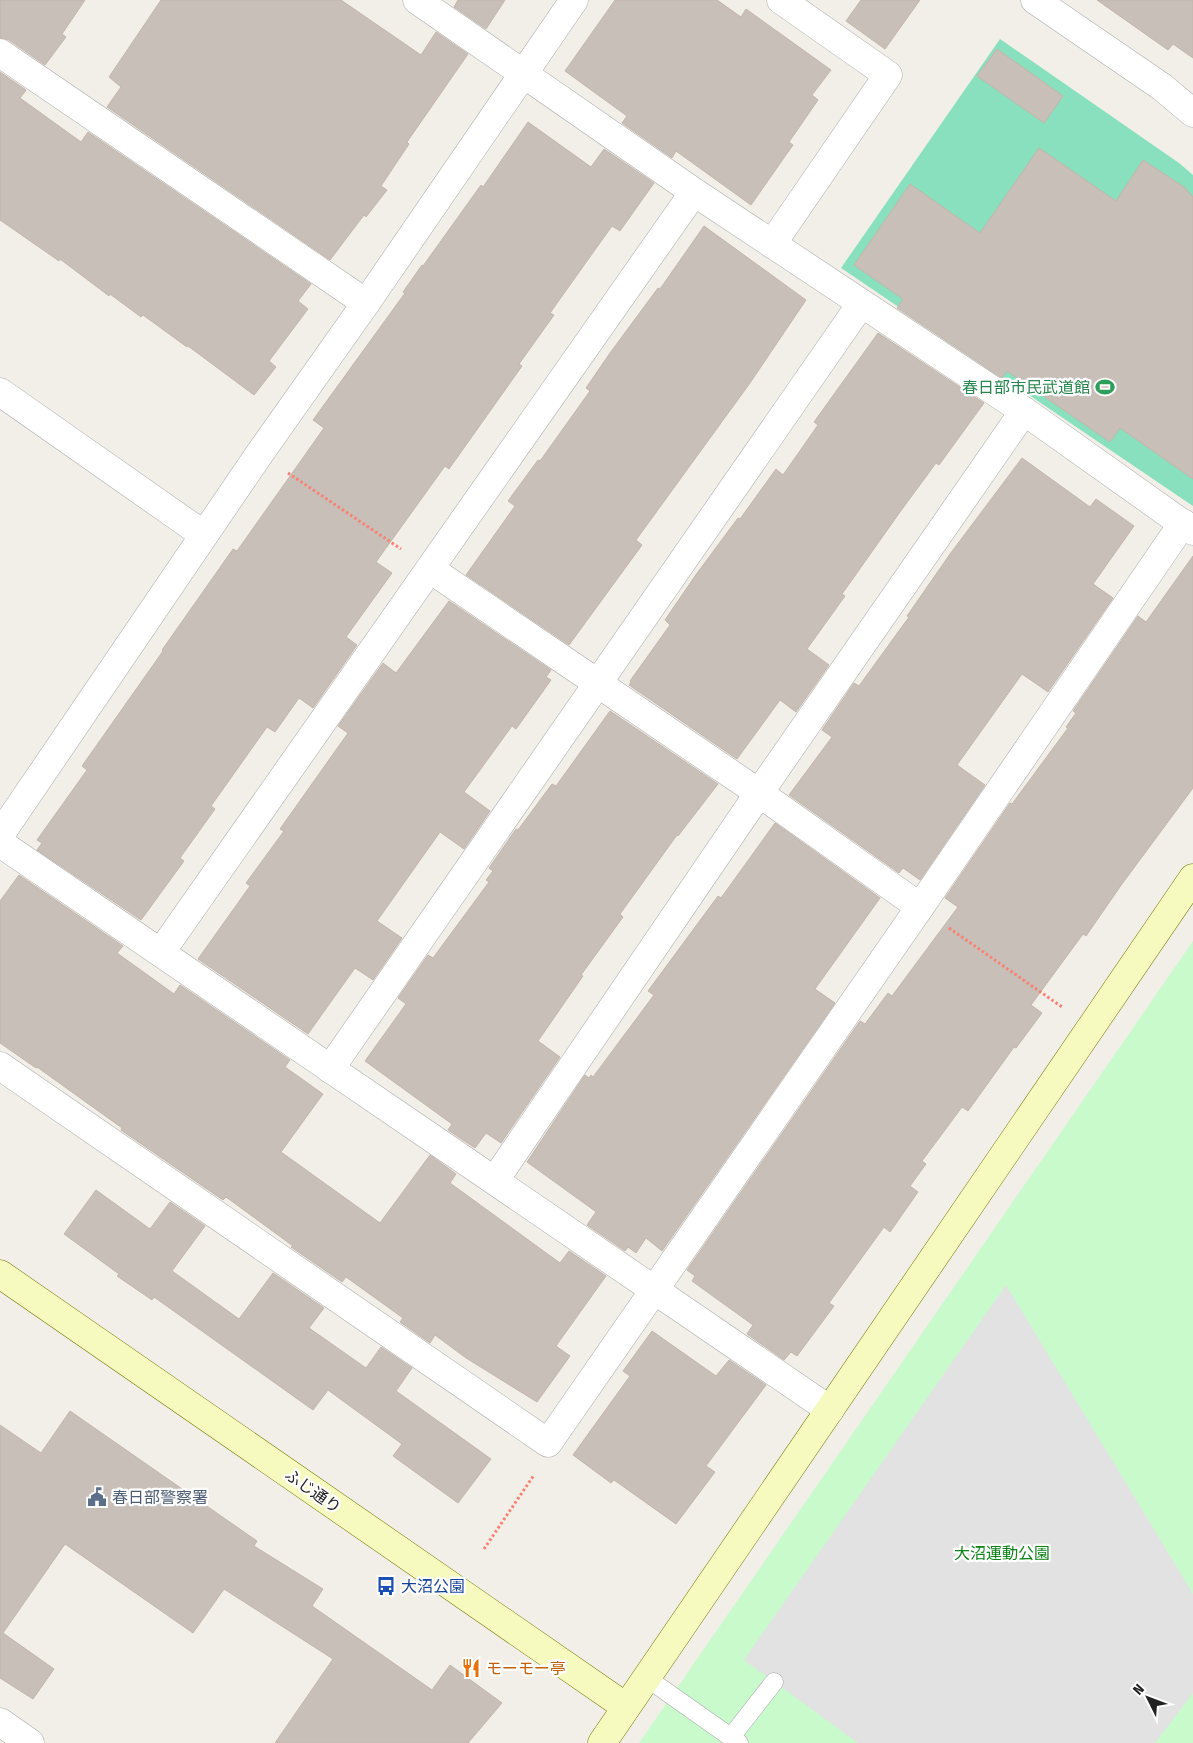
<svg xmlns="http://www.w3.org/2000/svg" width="1193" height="1743" font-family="'Fira Sans Condensed','Noto Sans JP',sans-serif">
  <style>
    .park { fill: #c8facc }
    .pitch { fill: #88e0be }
    .parking { fill: #e2e2e2 }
    .building { fill: #c7bfb8; stroke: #c4b6ab }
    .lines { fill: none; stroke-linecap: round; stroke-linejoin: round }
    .lane-casing { stroke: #a9a9a9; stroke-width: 19 }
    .street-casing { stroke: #a9a9a9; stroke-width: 29 }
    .secondary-casing { stroke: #707d05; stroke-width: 29 }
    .path { stroke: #fa8072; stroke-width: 3; stroke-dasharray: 2.5 2.5; stroke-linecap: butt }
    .lane { stroke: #fff; stroke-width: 18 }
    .street { stroke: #fff; stroke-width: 28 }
    .secondary { stroke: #f7fabf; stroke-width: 28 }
    .labels { text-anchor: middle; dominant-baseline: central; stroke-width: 4.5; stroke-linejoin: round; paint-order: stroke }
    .leisure-label { font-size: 16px; fill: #27864d; stroke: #fff; text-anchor: end }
    .street-label { font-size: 16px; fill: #222; stroke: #fff }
    .service-label { font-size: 16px; fill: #4e5e75; stroke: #fff; text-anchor: start }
    .park-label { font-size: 16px; fill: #0c8416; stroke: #fff }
    .transit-label { font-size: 16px; fill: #164399; stroke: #fff; text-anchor: start }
    .food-label { font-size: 16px; fill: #c56008; stroke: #fff; text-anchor: start }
  </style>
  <rect width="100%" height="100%" fill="#f2efe9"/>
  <path class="park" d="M1193,941V1743H639Z"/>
  <path class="pitch" d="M1000,39L1179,163L1193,175V506L841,268Z"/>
  <path class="parking" d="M1006,1285L1193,1594V1693L1155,1743H858L744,1660Z"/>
  <g class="building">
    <path d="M0,0H85L62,34L66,37L45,65L9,40L0,38Z"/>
    <path d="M161,0H341L421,55L436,32L468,54L407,142L409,144L381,186L387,190L366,217L364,215L330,260L107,107L121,87L109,77Z"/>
    <path d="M458,0H505L486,29L454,7Z"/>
    <path d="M615,0H717L741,17L746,9L831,70L812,95L818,100L789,142L793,145L751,205L676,151L672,158L622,123L627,116L565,71Z"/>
    <path d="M861,0H920L885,49L846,21Z"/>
    <path d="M1097,0H1193V58L1173,44L1168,50Z"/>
    <path d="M997,49L1063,96L1044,123L977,76Z"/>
    <path d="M0,72L26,90L20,98L81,142L88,132L311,284L298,301L308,309L269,361L276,367L254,395L188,346L187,347L143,315L141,317L110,294L109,296L60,259L59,261L0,220Z"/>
    <path d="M528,122L591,167L604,149L654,183L620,231L612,226L550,313L554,315L519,364L522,366L449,469L445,466L376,562L392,573L346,637L357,645L313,708L299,698L275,732L267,727L211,806L215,809L180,858L184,861L141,920L37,850L42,843L37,840L87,770L82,766L163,651L162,650L233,549L237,551L324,428L313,420L405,293L403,292L422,265L423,266L481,185L483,187Z"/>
    <path d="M1039,148L1116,201L1143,160L1184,187L1193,197V479L1120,428L1110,442L1007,371L1002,378L897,308L903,299L854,265L910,184L980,233Z"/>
    <path d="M704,226L806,300L750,383L636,540L642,545L569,645L466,575L515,506L508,501L538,460L540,461L590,391L586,388L610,353L658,288L660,289Z"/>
    <path d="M878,333L984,403L939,465L936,463L900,512L842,594L845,596L807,649L829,665L796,712L780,700L737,759L629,685L631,682L630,681L670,625L665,620L695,576L738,518L740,519L776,469L783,475L818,425L814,422Z"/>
    <path d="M1022,458L1090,507L1096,499L1134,526L1093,584L1113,598L1048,692L1022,674L957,765L985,785L920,880L903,868L899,873L789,795L832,737L822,730L854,683L859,686L909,617L907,616L950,554Z"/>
    <path d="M1193,556V788L1122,884L1086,936L1083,934L1031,1005L1042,1013L1016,1048L1014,1047L968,1111L962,1107L922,1161L926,1164L910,1186L918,1192L890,1232L884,1227L829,1303L834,1306L797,1356L791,1352L784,1360L747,1334L753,1325L692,1281L695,1276L687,1270L860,1021L865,1024L888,993L892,996L958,907L945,898L1010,803L1012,804L1068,728L1066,727L1076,713L1073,711L1138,616L1146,622Z"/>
    <path d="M449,601L551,670L546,677L551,680L516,729L512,726L464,792L490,811L464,849L440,832L377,921L402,938L373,980L355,968L308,1034L198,959L250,886L246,883L284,831L280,829L348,733L338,726L383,663L396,673Z"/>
    <path d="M610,711L718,784L678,836L677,835L620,914L623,917L581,975L583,976L538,1041L560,1057L501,1143L486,1133L475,1148L448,1130L452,1124L365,1061L406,1004L398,998L428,955L433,958L489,882L486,880L493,871L489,868L516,829L518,830L552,784L556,786Z"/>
    <path d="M775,823L880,898L815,989L835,1003L662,1251L646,1238L636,1253L628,1247L625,1251L587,1225L596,1212L595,1211L527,1162L585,1075L589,1078L591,1075L593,1077L654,995L648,991L718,896L721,898Z"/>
    <path d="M19,875L123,946L117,953L174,994L180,985L290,1060L285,1067L323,1094L281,1152L380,1223L430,1155L456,1174L450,1183L560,1263L569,1251L606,1276L556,1346L570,1356L537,1402L466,1358L435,1335L430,1343L400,1322L403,1318L346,1277L342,1282L291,1247L293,1246L226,1197L223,1200L121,1130L122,1128L37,1067L36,1068L0,1043V901Z"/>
    <path d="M96,1190L150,1229L170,1202L205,1226L172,1271L239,1319L273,1273L324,1308L309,1328L366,1368L381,1347L412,1368L396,1391L491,1459L458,1503L393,1456L402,1444L328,1390L313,1410L154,1297L152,1300L117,1276L119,1274L64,1234Z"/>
    <path d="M652,1331L716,1376L729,1360L766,1385L706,1466L715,1472L676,1524L614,1480L611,1483L573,1455L630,1376L623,1371Z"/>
    <path d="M70,1411L257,1541L254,1546L323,1589L312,1606L432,1690L450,1665L502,1703L468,1743H275L333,1659L224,1589L193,1633L65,1544L3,1633L54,1669L33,1699L0,1678V1425L41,1453Z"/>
  </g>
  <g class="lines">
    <g class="lane-casing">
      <g id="lane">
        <path d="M647,1678L739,1743"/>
        <path d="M731,1737L774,1682"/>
      </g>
    </g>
    <g class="street-casing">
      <g id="street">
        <path d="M417,0L694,192L1024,411L1193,531"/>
        <path d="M1035,0L1162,87L1193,113"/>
        <path d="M0,53L366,303"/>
        <path d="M772,244L888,75L781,0"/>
        <path d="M0,392L204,535"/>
        <path d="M430,569L759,793L920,907"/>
        <path d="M0,835L260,453L366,303L574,0"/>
        <path d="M0,843L830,1410"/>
        <path d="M161,952L694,192"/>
        <path d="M0,1066L548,1443L920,907L1183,523"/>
        <path d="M330,1069L861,304"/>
        <path d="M495,1180L759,793L1024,411"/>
        <path d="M0,1722L30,1743"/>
      </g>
    </g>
    <g class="secondary-casing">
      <g id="secondary">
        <path d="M0,1274L626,1707"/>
        <path d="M602,1743L1193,878"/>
      </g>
    </g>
    <g class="path">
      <path d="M288,473L401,549"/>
      <path d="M949,928L1062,1007"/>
      <path d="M484,1549L534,1475"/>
    </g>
    <use href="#lane" class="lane"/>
    <use href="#street" class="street"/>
    <use href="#secondary" class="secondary"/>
  </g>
  <defs>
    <g id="stadium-bare" transform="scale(1.5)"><path d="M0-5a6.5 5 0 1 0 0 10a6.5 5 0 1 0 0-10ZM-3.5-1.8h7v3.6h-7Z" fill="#2e9e5b" stroke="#fff" stroke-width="2.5" paint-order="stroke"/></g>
    <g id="civic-bare" transform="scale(1.5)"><path d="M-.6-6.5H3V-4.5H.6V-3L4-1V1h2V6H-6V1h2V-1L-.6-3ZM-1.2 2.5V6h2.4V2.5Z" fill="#5c6f8a" stroke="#fff" stroke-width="2.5" paint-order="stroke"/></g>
    <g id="bus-bare" transform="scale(1.5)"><path d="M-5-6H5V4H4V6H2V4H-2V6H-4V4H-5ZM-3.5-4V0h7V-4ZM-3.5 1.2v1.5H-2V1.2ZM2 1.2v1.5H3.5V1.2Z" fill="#1a4fb4" stroke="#fff" stroke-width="2.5" paint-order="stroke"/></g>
    <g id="restaurant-bare" transform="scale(1.5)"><path d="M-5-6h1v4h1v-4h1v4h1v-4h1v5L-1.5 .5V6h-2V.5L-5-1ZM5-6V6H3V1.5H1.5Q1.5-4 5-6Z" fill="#e8710a" stroke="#fff" stroke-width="2.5" paint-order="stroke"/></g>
  </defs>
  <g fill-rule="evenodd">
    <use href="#stadium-bare" x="1105" y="387"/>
    <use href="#civic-bare" x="97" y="1497"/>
    <use href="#bus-bare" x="386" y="1586"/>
    <use href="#restaurant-bare" x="471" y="1668"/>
  </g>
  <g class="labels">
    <g class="leisure-label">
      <text x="1090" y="387">春日部市民武道館</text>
    </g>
    <g class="street-label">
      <text transform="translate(313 1491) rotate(35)">ふじ通り</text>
    </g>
    <g class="service-label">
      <text x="112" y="1497">春日部警察署</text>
    </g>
    <g class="park-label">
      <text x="1002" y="1553">大沼運動公園</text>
    </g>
    <g class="transit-label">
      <text x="401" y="1586">大沼公園</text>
    </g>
    <g class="food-label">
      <text x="486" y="1668">モーモー亭</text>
    </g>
  </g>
  <g transform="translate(1148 1698) rotate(312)" stroke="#ffffff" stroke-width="4" paint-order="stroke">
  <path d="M0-4L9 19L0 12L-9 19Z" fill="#222222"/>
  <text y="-8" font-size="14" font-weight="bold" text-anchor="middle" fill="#222222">N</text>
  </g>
</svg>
